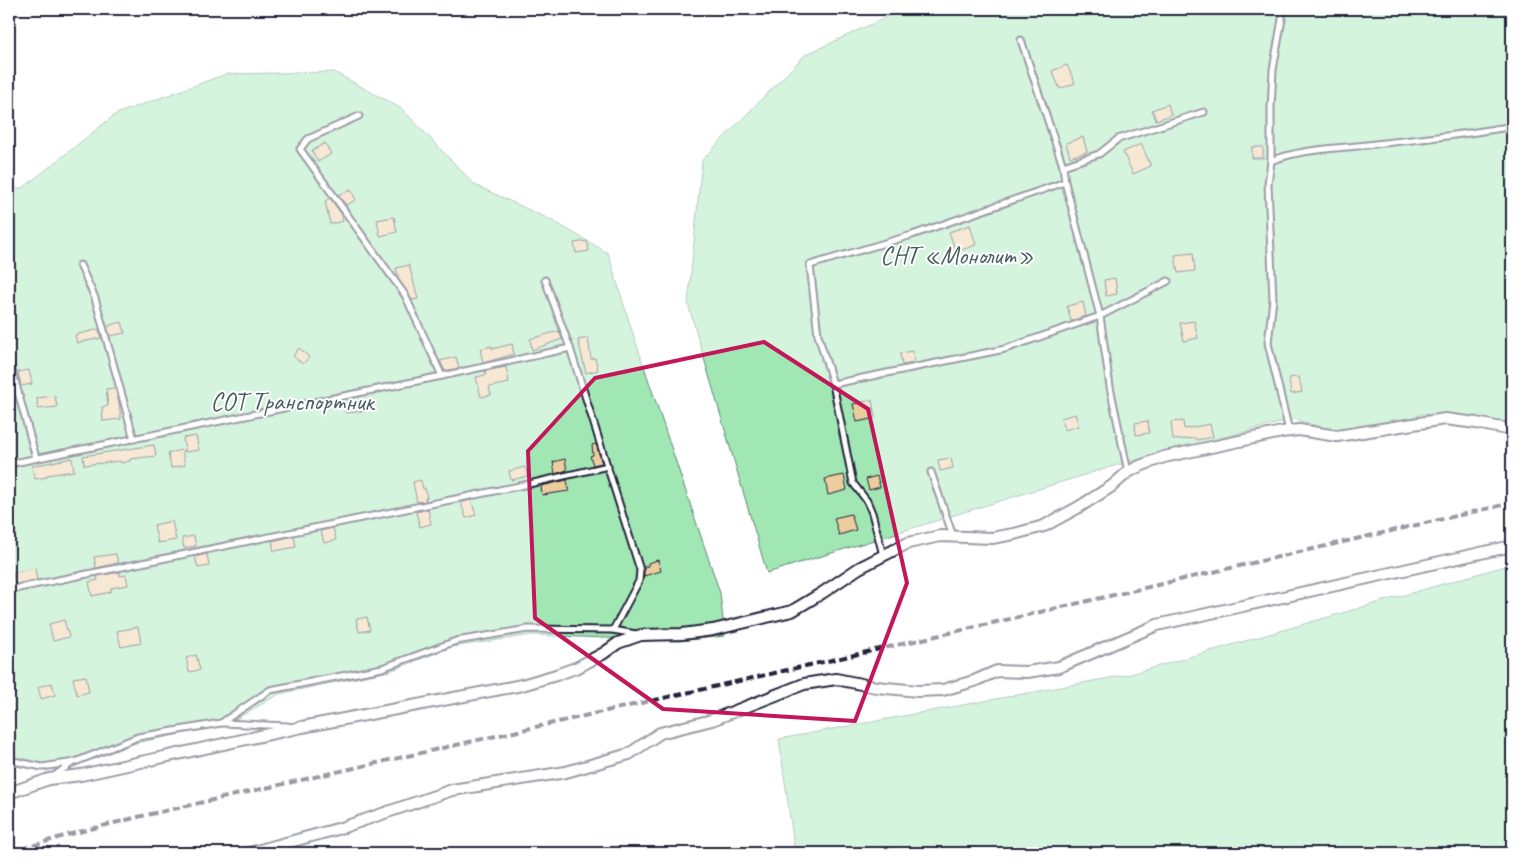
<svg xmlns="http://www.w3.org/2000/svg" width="1521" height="862" font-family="Caveat,sans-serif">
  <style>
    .green { fill: #a1e7b4; stroke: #628478 }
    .building { fill: #ebcd9e; stroke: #22223b }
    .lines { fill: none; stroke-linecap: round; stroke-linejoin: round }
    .service-casing { stroke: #22223b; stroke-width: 9 }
    .minor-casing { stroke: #22223b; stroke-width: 14 }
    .service { stroke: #fff; stroke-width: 5 }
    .minor { stroke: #fff; stroke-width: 10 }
    .rail { stroke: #22223b; stroke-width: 4; stroke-dasharray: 8 4; stroke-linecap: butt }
    .marked { fill: none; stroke: #c2185b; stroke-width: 4; stroke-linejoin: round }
    .labels { text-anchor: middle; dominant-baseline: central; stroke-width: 4; stroke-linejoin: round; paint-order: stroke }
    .park-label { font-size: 25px; fill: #485d5f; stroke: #fff }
  </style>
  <rect width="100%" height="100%" fill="#fff"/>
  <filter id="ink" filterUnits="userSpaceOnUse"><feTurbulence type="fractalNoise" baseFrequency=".02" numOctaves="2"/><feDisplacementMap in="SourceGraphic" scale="10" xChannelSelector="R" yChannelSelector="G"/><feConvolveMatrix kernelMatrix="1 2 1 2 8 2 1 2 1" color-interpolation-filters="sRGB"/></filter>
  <g filter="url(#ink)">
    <g class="green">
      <path d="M904,9H1512V422L1422,414L1356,438L1294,419L1110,467L767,573L688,304L702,160L805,55Z"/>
      <path d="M334,72L402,109L475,185L551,220L608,253L633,334L720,593L725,636L679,641L532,635L452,647L390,671L279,694L226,725L136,743L78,764L38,770L9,765V189L23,188L116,114L226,74Z"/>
      <path d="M1512,564V853H795L779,739L1131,674Z"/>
    </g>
    <g class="building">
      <path d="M1067,65L1075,83L1060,89L1052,71Z"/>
      <path d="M1168,104L1171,115L1156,120L1152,110Z"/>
      <path d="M1083,137L1087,152L1070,157L1066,143Z"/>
      <path d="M325,143L331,154L318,162L312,151Z"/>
      <path d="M1141,144L1151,166L1133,174L1123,152Z"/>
      <rect x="1252" y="147" width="11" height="11"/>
      <path d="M351,190L356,200L346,205L338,195Z"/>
      <path d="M330,198L342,215L343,221L330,224L325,201Z"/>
      <path d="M394,217L397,232L380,236L377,220Z"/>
      <path d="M970,225L976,245L956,252L949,232Z"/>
      <path d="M587,241L589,251L576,253L574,243Z"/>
      <path d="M1193,253L1195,271L1178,273L1175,255Z"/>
      <path d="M409,265L418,299L412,300L399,280L396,268Z"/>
      <path d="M1115,278L1117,294L1106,296L1104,280Z"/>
      <path d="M1083,302L1086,316L1071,321L1067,306Z"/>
      <path d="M1194,321L1198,338L1184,341L1180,323Z"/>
      <path d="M122,322L125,333L110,336L107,327L110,326V325Z"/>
      <path d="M99,329L101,338L77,343L75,335Z"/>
      <path d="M559,331L562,339L532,350L530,339Z"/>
      <path d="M588,338L591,359L595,358L598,370L586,373L578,340Z"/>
      <path d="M512,344L514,354L483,363L480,349L492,346V349Z"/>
      <path d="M299,348L309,357L303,364L293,356Z"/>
      <path d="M913,351L914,363L902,365L900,353Z"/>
      <path d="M456,357L459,368L445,371L440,361Z"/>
      <path d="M506,367L509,383L489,387L491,395L481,397L476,377L486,375L485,371Z"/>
      <path d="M29,370L32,384L21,386L18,372Z"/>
      <path d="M1299,377L1302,392L1291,394L1289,378Z"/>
      <path d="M115,388L119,403L121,419L103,421L102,407L108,406L106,389Z"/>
      <path d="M55,396L57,407L38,409L37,398Z"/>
      <path d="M364,400L366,411L346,413L344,403Z"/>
      <path d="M872,400L875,418L857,422L853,404Z"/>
      <path d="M1075,414L1079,426L1064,430L1061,418Z"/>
      <path d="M1148,421L1149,433L1136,435L1135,423Z"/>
      <path d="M1183,421L1184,429L1210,424L1213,437L1197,440L1196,438L1173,440L1171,422Z"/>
      <path d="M196,436L199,450L185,452L183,438Z"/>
      <path d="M596,444L602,463L593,465L590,456L593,455L592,445Z"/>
      <path d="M154,445L156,456L130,459V461L121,463L120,461L84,465L83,456Z"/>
      <path d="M182,450L185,465L171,468L168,453Z"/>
      <path d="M72,458L74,471L47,475V477L35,479L32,466Z"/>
      <path d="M951,458L953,468L940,471L938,460Z"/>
      <path d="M565,459L567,470L555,474L553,462Z"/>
      <path d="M525,467L528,476L511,480L509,471Z"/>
      <path d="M844,475L847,490L828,495L825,479Z"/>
      <path d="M877,476L880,487L869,490L866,479Z"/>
      <path d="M421,480L423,489L425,488L427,498H425L426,501L417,502L413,482Z"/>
      <path d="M567,480L569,491L542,495L541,486Z"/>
      <path d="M471,500L476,515L466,518L461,503Z"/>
      <path d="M428,509L431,524L420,527L416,512Z"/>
      <path d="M851,514L856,530L839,535L834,518Z"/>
      <path d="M172,521L176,540L158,543L154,525Z"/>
      <path d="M333,528L336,540L324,543L321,531Z"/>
      <path d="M194,536L196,546L184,548L182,538Z"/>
      <path d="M294,536L296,547L274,551L272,541Z"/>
      <path d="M116,554L118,563L96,568L94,557Z"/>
      <path d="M207,554L209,566L198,568L195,557Z"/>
      <path d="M658,560L661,571L644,576V567L648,566V563Z"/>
      <path d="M35,568L37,580L15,584L13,573Z"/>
      <path d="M120,572V576L126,575L128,585L111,588V592L92,596L89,582L98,580L97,576Z"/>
      <path d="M367,617L370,630L359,632L356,619Z"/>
      <path d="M64,620L69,637L53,641L49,624Z"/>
      <path d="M138,627L141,643L121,647L117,631Z"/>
      <path d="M196,655L200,670L189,672L186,658Z"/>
      <path d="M86,676L89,692L77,695L73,678Z"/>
      <path d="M52,683L55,695L41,699L38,687Z"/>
    </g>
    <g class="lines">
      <g class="service-casing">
        <g id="service">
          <path d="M1282,9V19L1273,70L1271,108V161L1268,184L1273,299L1268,343L1289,431"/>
          <path d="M1021,40L1063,166L1065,182L1100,316L1110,387L1128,472"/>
          <path d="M359,116L308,139L300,149L405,295L442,376"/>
          <path d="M1271,161C1297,150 1329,149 1357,146C1409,140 1461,136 1512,126"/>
          <path d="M1063,166L1099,154L1118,139L1204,112"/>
          <path d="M80,265L95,298L134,439"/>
          <path d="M545,280L570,348L640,570L639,581L613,630"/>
          <path d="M9,359L36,458"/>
          <path d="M833,384L1005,349L1100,316L1168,281"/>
          <path d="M9,464L442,376L570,348"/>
          <path d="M931,472L953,536"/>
          <path d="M883,555L872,513L867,501L853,483L833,384L818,335L810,265L912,235L1065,182"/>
          <path d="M9,590L529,484L608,466"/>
          <path d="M222,723L288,726"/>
          <path d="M9,760L42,767L75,762L138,737L221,723L270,690L382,668L456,641L528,629L613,630L636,634"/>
          <path d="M54,776L72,763"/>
        </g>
      </g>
      <g class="minor-casing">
        <g id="minor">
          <path d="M9,793L49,779L81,775L302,727L522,685L556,675L578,667L604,653L618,643L641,635L682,634L713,630L792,611L822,593L859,568L908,543L940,536L992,538L1014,534L1044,526L1079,507L1112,486L1128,472L1140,466L1164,457L1282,432L1299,430L1337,436L1445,419L1476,423L1512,430"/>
          <path d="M249,853L341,828L452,790L566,772L629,754L660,733L712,720L804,684L836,679L876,687L918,691L943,690L974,681L997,671L1027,672L1059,667L1157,625L1512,546"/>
        </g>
      </g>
      <use href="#service" class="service"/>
      <use href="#minor" class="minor"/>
      <path class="rail" d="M10,853L67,835L142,816L854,655L1512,503"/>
    </g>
  </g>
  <path d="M0 0H1521V862H0ZM764,342L868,409L907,583L855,721L663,709L535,618L528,451L595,378Z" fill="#fff" fill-opacity=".55" fill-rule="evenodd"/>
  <path class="marked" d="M764,342L868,409L907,583L855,721L663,709L535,618L528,451L595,378Z"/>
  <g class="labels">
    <g class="park-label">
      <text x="957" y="256">СНТ «Монолит»</text>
      <text x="292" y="402">СОТ Транспортник</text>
    </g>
  </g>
  <rect width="1521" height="862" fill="none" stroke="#fff" stroke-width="30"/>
  <rect x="15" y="15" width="1491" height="832" fill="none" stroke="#22223b" stroke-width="2" filter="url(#ink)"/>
</svg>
